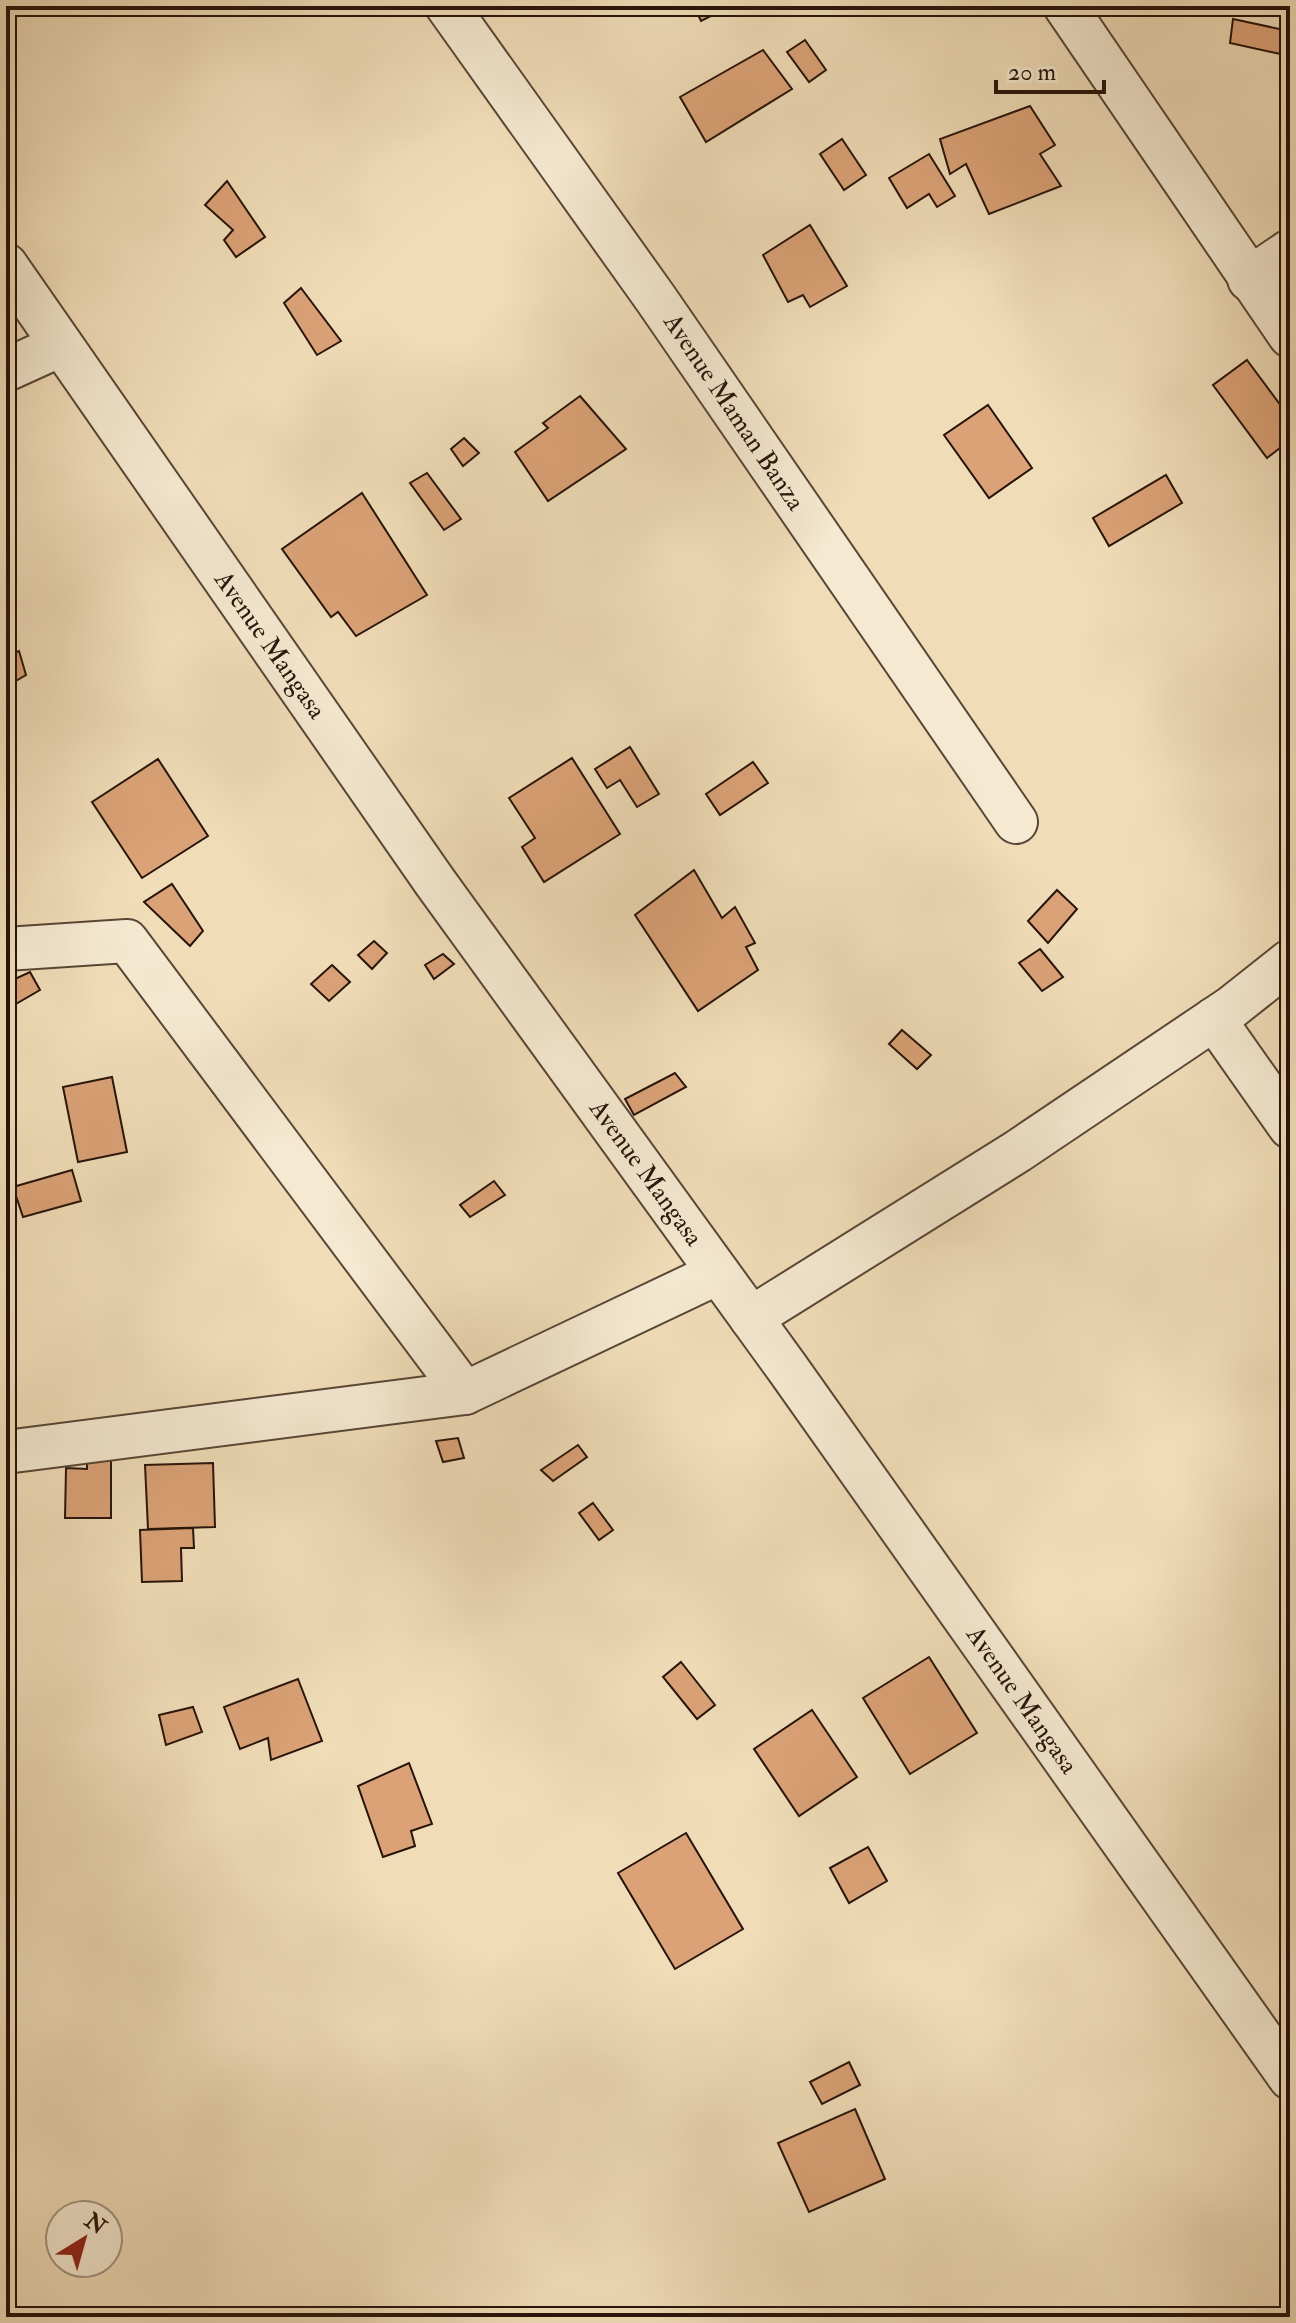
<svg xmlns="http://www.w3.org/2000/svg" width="1296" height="2323" font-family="'IM FELL Double Pica',serif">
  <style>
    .building { fill: #dba277; stroke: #26130a; stroke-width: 2 }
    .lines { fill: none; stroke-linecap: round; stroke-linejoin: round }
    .minor-casing { stroke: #584636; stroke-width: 46 }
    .tertiary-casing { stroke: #584636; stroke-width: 48 }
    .minor { stroke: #f5e9d1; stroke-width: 42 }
    .tertiary { stroke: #f5e9d1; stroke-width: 44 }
    .labels { text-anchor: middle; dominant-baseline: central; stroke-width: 7; stroke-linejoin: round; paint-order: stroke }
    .street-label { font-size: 26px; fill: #26130a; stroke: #f5e9d1 }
  </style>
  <rect width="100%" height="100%" fill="#f0ddb8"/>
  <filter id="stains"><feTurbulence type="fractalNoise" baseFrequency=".0025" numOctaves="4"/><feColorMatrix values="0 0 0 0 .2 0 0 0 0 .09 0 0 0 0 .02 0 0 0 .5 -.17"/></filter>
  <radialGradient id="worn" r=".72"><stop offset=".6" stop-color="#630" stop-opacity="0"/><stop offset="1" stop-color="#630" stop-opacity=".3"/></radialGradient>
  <g class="building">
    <path d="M694,6H721L723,10L701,21Z"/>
    <path d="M1233,19L1289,31L1285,55L1230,43Z"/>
    <path d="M805,40L826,70L809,82L787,52Z"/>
    <path d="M763,50L792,89L706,142L680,97Z"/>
    <path d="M1030,106L1055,145L1040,154L1061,186L989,214L966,164L950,174L940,139Z"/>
    <path d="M842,139L866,175L844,190L820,154Z"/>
    <path d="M929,154L955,196L937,207L929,194L907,208L889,178Z"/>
    <path d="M227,181L265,237L236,257L224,240L233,230L205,205Z"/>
    <path d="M810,225L847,286L810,307L803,295L788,302L763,255Z"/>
    <path d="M301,288L341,341L317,355L284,303Z"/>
    <path d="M1247,360L1290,418V440L1267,458L1213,385Z"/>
    <path d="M580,396L626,449L548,501L515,452L548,428L543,423Z"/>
    <path d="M988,405L1032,468L989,498L944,435Z"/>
    <path d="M464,438L479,453L463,466L451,449Z"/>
    <path d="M427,473L461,519L444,530L410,483Z"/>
    <path d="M1166,475L1182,503L1109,546L1093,518Z"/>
    <path d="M362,493L427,595L356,636L338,612L331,617L282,549Z"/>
    <path d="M19,651L26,675L14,682L6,669V656Z"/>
    <path d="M630,747L659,794L637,807L620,780L607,788L595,769Z"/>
    <path d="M572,758L620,834L544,882L522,847L535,838L509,798Z"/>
    <path d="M158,759L208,836L142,878L92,802Z"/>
    <path d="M753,762L768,783L720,815L706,794Z"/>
    <path d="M694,870L722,918L735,907L755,943L746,947L758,970L698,1011L635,915Z"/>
    <path d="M172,884L203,931L190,946L144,902Z"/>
    <path d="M1057,890L1077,909L1048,943L1028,921Z"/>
    <path d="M374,941L387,953L372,969L358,955Z"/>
    <path d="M1040,949L1063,977L1042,991L1019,963Z"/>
    <path d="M443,954L454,964L434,979L425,965Z"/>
    <path d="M332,965L350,982L329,1001L311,984Z"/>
    <path d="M30,972L40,990L14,1005L6,983Z"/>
    <path d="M902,1030L931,1055L917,1069L889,1044Z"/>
    <path d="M675,1073L686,1087L634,1115L625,1099Z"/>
    <path d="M112,1077L127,1152L78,1162L63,1087Z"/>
    <path d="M72,1170L81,1201L23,1217L13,1187Z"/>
    <path d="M494,1181L505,1195L470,1217L460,1205Z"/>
    <path d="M458,1438L464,1458L443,1462L436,1441Z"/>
    <path d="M578,1445L587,1457L553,1481L541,1470Z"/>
    <path d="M87,1459H111V1518H65L66,1468L87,1469Z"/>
    <path d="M213,1463L215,1527L148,1529L145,1465Z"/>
    <path d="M593,1503L613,1530L599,1540L579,1513Z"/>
    <path d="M193,1528L194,1548H181L182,1581L142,1582L140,1530Z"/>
    <path d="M929,1657L977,1733L910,1774L863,1698Z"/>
    <path d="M681,1662L715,1705L697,1719L663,1677Z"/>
    <path d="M298,1679L322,1741L271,1760L268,1738L240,1749L224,1707Z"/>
    <path d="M193,1707L202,1732L166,1745L159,1715Z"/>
    <path d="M812,1710L857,1777L799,1816L754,1749Z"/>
    <path d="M409,1763L432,1824L411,1831L415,1846L383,1857L358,1786Z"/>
    <path d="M686,1833L743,1929L675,1969L618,1873Z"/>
    <path d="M868,1847L887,1881L849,1903L830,1868Z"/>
    <path d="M849,2062L860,2085L822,2104L810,2082Z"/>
    <path d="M855,2109L885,2179L809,2212L778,2143Z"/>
  </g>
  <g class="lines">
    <g class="minor-casing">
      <g id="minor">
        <path d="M447,6L656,299L1016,822"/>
        <path d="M1065,6L1290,336"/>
        <path d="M6,265L435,882L788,1369L1290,2078"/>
        <path d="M6,370L61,345"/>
        <path d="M6,949L127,941L465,1393"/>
        <path d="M1214,1019L1290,1127"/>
        <path d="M751,1318L1018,1151L1232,1007L1290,961"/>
        <path d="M6,1452L465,1393L718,1273"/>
      </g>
    </g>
    <g class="tertiary-casing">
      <path id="tertiary" d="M1250,279L1290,252"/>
    </g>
    <use href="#minor" class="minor"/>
    <use href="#tertiary" class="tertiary"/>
  </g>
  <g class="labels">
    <g class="street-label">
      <text transform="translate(734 412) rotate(56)">Avenue Maman Banza</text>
      <text transform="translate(270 645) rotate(55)">Avenue Mangasa</text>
      <text transform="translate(646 1173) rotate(54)">Avenue Mangasa</text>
      <text transform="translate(1022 1700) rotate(55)">Avenue Mangasa</text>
    </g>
  </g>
  <rect width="1296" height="2323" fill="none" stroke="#f0ddb8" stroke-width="32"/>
  <rect x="8" y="8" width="1280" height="2307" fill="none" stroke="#26130a" stroke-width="4"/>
  <rect x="16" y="16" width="1264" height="2291" fill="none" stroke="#26130a" stroke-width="2"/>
  <g transform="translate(84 2239) rotate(37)"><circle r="38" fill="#f5e9d1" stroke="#a29381" stroke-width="2"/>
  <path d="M0-6L14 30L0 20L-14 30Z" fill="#8f2418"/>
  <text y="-12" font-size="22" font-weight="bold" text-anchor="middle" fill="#26130a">N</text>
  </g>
  <path d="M996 80v12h108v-12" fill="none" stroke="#26130a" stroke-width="4"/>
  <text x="1008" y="80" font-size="24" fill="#26130a" stroke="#f5e9d1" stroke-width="6" paint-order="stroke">20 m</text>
  <rect width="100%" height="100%" filter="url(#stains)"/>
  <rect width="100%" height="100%" fill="url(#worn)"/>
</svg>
